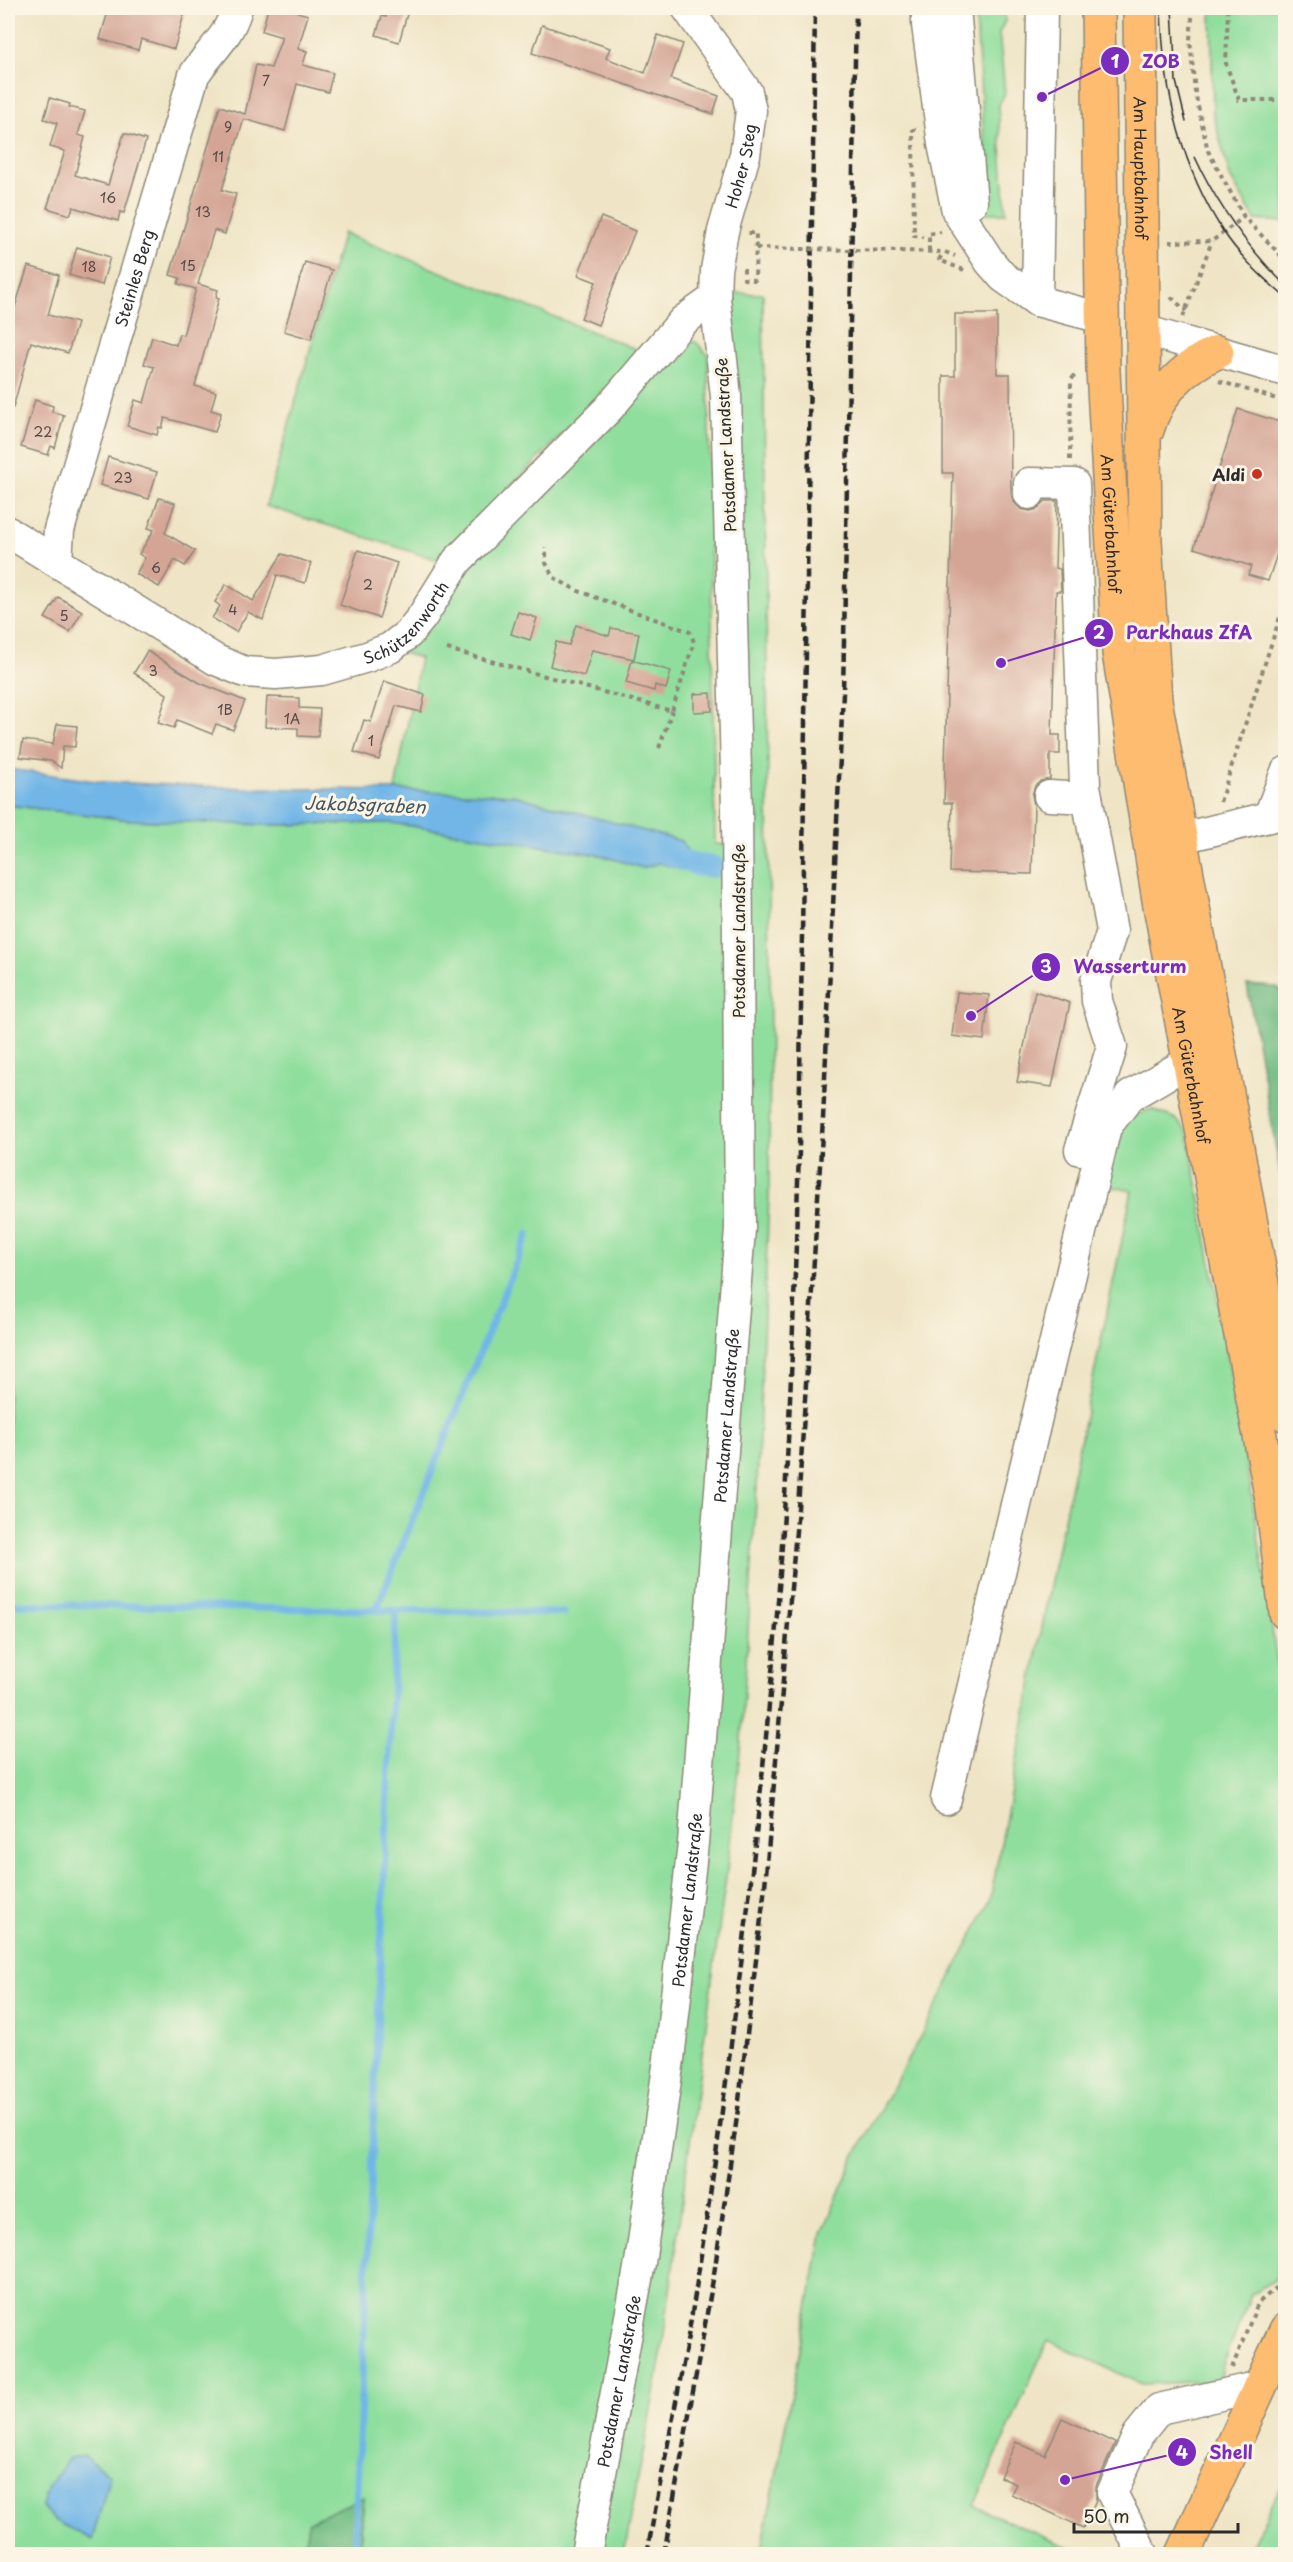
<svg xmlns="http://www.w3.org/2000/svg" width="1293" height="2562" font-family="'Playpen Sans',sans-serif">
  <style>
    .green { fill: #8fde9d; stroke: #5d8464; stroke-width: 1.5 }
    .forest { fill: #73bd84; stroke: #4f7458; stroke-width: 1.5 }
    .water { fill: #71b6e7; stroke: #4e7089; stroke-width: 1.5 }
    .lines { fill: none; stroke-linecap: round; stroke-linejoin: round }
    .stream { stroke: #71b6e7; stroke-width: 7 }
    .canal { stroke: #71b6e7; stroke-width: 22 }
    .building { fill: #d4a595 }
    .minor-casing { stroke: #8d8878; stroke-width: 33 }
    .major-casing { stroke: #8d8878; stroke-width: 36 }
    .path { stroke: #8d8878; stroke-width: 4; stroke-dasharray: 4.5 4.5; stroke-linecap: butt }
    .minor { stroke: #fff; stroke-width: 30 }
    .major { stroke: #fdbc70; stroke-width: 33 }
    .tram { stroke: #2b2b2b; stroke-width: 1.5 }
    .rail { stroke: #2b2b2b; stroke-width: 4.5; stroke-dasharray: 9 4.5; stroke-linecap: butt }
    .path-bridge { stroke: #8d8878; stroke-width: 4; stroke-dasharray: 4.5 4.5; stroke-linecap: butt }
    .poi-dot { fill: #c8321e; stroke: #fcf5e5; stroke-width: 2 }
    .labels { text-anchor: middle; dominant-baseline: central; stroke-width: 6; stroke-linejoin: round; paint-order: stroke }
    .number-label { font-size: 14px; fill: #554a46 }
    .street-label { font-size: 16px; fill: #2b2b2b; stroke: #fcf5e5 }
    .poi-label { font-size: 16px; font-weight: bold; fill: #2b2b2b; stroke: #fcf5e5; text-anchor: end }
    .water-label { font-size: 18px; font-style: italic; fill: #405563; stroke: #fcf5e5 }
    .leader { fill: none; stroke: #7b2cbf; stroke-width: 2 }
    .callout-dot { fill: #7b2cbf; stroke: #fcf5e5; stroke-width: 2 }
    .mark-label { font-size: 18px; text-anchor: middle; font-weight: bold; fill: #fff }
    .callout-label { font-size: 18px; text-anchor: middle; font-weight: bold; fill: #7b2cbf; stroke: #fcf5e5; stroke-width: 6; stroke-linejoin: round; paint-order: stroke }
  </style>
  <rect width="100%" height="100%" fill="#fcf5e5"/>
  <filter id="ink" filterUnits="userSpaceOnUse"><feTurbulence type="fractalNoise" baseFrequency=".0167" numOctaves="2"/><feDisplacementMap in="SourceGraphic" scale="12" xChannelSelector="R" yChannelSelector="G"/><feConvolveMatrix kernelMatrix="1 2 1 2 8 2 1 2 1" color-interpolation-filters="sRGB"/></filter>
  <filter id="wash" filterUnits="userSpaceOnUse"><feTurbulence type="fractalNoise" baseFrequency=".008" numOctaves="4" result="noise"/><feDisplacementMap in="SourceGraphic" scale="24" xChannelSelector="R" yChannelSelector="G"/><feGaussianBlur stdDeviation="1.35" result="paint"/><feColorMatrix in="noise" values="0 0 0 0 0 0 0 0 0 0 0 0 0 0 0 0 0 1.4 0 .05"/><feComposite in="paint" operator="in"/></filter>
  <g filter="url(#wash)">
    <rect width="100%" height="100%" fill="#efe5c6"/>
    <g class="green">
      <path d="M981,8H1004L1005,21L999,33L1005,93L998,107L1006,213H982L973,168L985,154L976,20H966L960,9L981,10Z"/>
      <path d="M1211,8H1285V222L1255,220L1230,177L1213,114Z"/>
      <path d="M343,233L638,350L632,364L438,560L266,506Z"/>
      <path d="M732,293L763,294L770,983L769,1196L757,1485L741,1742L727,1870L661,2356L624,2554H359L364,2498L308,2522L304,2554H8V805L131,820L268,825L392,823L600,855L643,868L659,863L513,795L395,790L420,658L400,652L463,560L681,340L696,342L708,355L715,844L746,846Z"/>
      <path d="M1151,1109L1176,1119L1188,1133L1255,1514L1285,1717L1286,1821L1283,1822L1286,1833L1285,2254L1275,2280L1251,2294L1222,2368L1221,2381L1141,2384L1048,2340L974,2506L1083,2554H761L822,2234L854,2157L925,2028L990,1901L1050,1586L1132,1191L1104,1185L1112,1146L1129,1118Z"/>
      <path d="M1285,2477V2554H1247L1250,2549Z"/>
    </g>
    <g class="forest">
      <path d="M1247,985L1276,987L1285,994V1200Z"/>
      <path d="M364,2497L359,2554H304L308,2522Z"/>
    </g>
    <g class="water">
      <path d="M8,769L103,782L244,788L395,790L513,795L681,841L697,865L688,872L659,863L643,868L600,855L392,823L268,825L131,820L8,805Z"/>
      <path d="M85,2456L110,2475L92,2540L54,2520L42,2507L48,2486L69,2458Z"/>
    </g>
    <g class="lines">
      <g class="stream">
        <path d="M8,1604L564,1613"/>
        <path d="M376,1610L528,1234"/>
        <path d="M354,2554L396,1611"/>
      </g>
      <path class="canal" d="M667,854L697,865L715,867"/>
    </g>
    <g id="blocks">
      <g class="building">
        <path d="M109,8H186L174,49L141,39L138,50L100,39Z"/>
        <path d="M268,8H298L297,12L308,15L298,49L307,51L303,65L333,73L328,92L297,84L285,131L244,119L222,190L236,194L225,234L214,230L198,284L218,290L216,297L219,298L195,386L216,392L211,410L221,413L215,432L165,418L162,428L159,427L157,435L127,426L135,400L144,403L154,367L144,364L152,337L176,345L179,334L183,335L196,289L178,284L180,278L170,275L220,106L245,114L256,65L271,68L282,37L262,31Z"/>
        <path d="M389,8L408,11L399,42L376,35L382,16L386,17Z"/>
        <path d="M542,25L610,48L606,58L645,73L658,35L683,44L671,79L719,96L713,114L532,53Z"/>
        <path d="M50,98L70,104L69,107L85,111L78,135L85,137L75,175L108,185L124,133L146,140L124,213L120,212L118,221L73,207L70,215L47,208L65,151L50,147L57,123L44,119Z"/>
        <path d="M601,217L635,231L598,325L581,318L596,282L578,275Z"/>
        <path d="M77,247L110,257L102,285L69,275Z"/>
        <path d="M305,262L332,270L311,339L284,331Z"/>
        <path d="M28,266L59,275L48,315L77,323L68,353L31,342L13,408L8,407V359L12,343L8,342V305L15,307Z"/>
        <path d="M955,314H997V374H1010L1011,494L1014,502L1021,509L1030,511L1038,509L1045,501H1057L1055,568L1060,569L1061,591H1056L1052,735H1060V754H1050V779L1041,781L1035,786L1032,795L1034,805L1032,874L950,872L952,803H944L953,473H943V376H955Z"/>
        <path d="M35,400L53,406L52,412L64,415L55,448L51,446L48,455L21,447Z"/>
        <path d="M1238,409L1286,424V527L1268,581L1248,575L1251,566L1194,548Z"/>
        <path d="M108,457L157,472L149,499L100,485Z"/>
        <path d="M159,498L175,503L165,533L195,551L185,566L175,560L159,587L136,574L145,558L139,554L154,530L148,528Z"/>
        <path d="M358,550L397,563L379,618L340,605Z"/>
        <path d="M282,554L311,563L305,583L277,575L263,620L248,612L236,632L212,618L220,606L215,602L226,584L253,601Z"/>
        <path d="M58,597L82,611L70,632L45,618Z"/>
        <path d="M518,612L537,618L530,640L511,634Z"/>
        <path d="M576,625L609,636L611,628L639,633L634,659L592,650L584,676L550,666L556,642L569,645Z"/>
        <path d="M147,651L200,683L245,701L233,730L216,724L212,734L177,720L174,728L158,723L167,694L134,673Z"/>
        <path d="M632,660L671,671L666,689L655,685L654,691L626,683Z"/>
        <path d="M384,681L425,695L421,712L396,706L379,760L354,752L364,720L371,722Z"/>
        <path d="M711,693L712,711L694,712V694Z"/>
        <path d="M267,697L299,698V708L320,709L318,737L298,736V728L265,727Z"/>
        <path d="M57,724L77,726L75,747L63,746L61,768L51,761L20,757L23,740L53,744Z"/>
        <path d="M1035,991L1070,1003L1052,1087L1017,1082Z"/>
        <path d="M957,992L989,995L984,1040L952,1036Z"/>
        <path d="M1062,2418L1115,2443L1096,2486V2500L1083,2528L1011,2494L1016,2484L1000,2477L1016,2442L1045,2455Z"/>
      </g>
    </g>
  </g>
  <g filter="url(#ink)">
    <use href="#blocks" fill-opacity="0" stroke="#8d8878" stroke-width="1.5"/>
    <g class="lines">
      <g class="minor-casing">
        <g id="minor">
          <path d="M927,8V25L943,144L957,211L990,262L1003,277L1037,301L1102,318"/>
          <path d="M955,8L972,202"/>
          <path d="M1037,301L1042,8"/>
          <path d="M1143,330L1286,371"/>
          <path d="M1029,494V483L1074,484L1085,786L1112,931L1096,981L1097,1001L1112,1047L1080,1150"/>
          <path id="s1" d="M8,532L216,660L245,672L276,674L322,670L367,657L390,648L408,634L422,617L457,561L609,408L683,321L715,298"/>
          <path id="s2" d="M57,561L59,530L194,75C211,49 228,39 237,8"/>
          <path d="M1049,796L1087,798"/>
          <path d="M1269,816L1286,772"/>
          <path d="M1181,838L1286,813"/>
          <path d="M946,1799L1106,1127L1130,1096L1190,1061"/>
          <path id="s3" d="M586,2554L640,2263L669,2059L693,1843L740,1229L737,809L726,396L715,298L716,270L723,231L745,155L751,111L747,92L687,8"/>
          <path d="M1143,2554L1112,2493L1138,2435L1159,2409L1260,2386"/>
        </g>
      </g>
      <g class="major-casing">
        <g id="major">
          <path id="s4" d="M1098,8L1103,371L1119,653L1160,906L1272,1500L1286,1613"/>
          <path id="s5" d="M1140,8L1145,541L1155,700L1286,1415"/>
          <path d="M1147,430C1158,392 1182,368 1217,352"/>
          <path d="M1183,2554L1286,2330"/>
        </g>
      </g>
      <g class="path">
        <path d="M1193,8L1190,39L1195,92L1208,151L1244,217L1286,261"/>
        <path d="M1228,8L1226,64L1239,100H1286"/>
        <path d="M916,130H913L914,236L923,237"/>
        <path d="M1169,242L1212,241L1244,217"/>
        <path d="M929,251V234L941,232"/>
        <path d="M945,252L955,256"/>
        <path d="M941,256L939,260L964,270"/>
        <path d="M744,268V279L755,280L756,233H748"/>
        <path d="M1171,297L1186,311"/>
        <path d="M1183,317L1212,241"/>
        <path d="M1219,381L1286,402"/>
        <path d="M1070,460L1071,380L1076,374"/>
        <path d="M447,649L672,711L694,642L690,632L576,590L553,577L546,563V547"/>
        <path d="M659,748L672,711"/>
        <path d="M1220,802L1280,617"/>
        <path d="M1232,2368L1258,2303L1282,2283L1286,2274"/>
      </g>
      <use href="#minor" class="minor"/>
      <use href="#major" class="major"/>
      <g class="tram">
        <path d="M1161,8C1163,85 1180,165 1223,231C1240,257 1263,278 1286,298"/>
        <path d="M1172,8L1176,81L1186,122"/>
        <path d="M1195,157C1218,207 1247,247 1286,286"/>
      </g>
      <g class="rail">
        <path d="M647,2554C664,2459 685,2364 699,2268C732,2055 758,1840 776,1626C789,1467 794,1308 799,1150L815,8"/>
        <path d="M664,2554L714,2274L737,2117L765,1886L798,1508L823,1119L843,693L856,8"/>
      </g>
      <path class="path-bridge" d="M756,248L945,252"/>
    </g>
  </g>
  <circle class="poi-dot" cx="1257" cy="474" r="6"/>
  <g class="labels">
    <g class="number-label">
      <text x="266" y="80">7</text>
      <text x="228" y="126">9</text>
      <text x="218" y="156">11</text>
      <text x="108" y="197">16</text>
      <text x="203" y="211">13</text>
      <text x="188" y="265">15</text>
      <text x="89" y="266">18</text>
      <text x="43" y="431">22</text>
      <text x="123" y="477">23</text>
      <text x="156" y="567">6</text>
      <text x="368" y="584">2</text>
      <text x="233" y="609">4</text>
      <text x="64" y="615">5</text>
      <text x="153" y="670">3</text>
      <text x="225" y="709">1B</text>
      <text x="292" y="718">1A</text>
      <text x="371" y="740">1</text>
    </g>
    <g class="street-label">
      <text stroke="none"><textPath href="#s3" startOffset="2402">Hoher Steg</textPath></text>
      <text stroke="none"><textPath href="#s5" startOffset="160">Am Hauptbahnhof</textPath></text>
      <text stroke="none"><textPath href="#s2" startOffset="294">Steinles Berg</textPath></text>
      <text transform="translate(725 445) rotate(-93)">Potsdamer Landstraße</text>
      <text stroke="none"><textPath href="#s4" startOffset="516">Am Güterbahnhof</textPath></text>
      <text stroke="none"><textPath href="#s1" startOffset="453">Schützenworth</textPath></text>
      <text transform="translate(738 931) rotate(-90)">Potsdamer Landstraße</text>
      <text stroke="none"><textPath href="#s4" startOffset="1074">Am Güterbahnhof</textPath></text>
      <text stroke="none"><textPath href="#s3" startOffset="1148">Potsdamer Landstraße</textPath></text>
      <text stroke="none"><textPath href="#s3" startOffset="662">Potsdamer Landstraße</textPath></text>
      <text stroke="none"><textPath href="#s3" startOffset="176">Potsdamer Landstraße</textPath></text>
    </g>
    <g class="poi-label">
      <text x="1245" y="474">Aldi</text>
    </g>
    <g class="water-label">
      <text transform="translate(365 804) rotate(2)">Jakobsgraben</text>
    </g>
  </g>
  <path class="leader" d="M1042 97L1115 61M1001 663L1099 633M971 1016L1046 967M1065 2480L1182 2452"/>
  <g class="callout-dot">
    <circle cx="1042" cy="97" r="6"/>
    <circle cx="1001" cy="663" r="6"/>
    <circle cx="971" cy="1016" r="6"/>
    <circle cx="1065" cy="2480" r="6"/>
    <circle cx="1115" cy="61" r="15"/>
    <circle cx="1099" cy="633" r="15"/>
    <circle cx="1046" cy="967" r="15"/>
    <circle cx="1182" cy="2452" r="15"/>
  </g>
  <g class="mark-label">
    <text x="1115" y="68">1</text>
    <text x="1099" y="639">2</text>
    <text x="1046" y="973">3</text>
    <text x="1182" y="2459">4</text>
  </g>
  <g class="callout-label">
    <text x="1161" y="68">ZOB</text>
    <text x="1189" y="639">Parkhaus ZfA</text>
    <text x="1130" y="973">Wasserturm</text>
    <text x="1231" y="2459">Shell</text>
  </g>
  <rect width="1293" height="2562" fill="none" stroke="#fcf5e5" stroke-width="30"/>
  <path d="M1074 2523v9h164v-9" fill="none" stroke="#2b2b2b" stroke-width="3"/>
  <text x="1083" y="2523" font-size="18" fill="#2b2b2b" stroke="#fcf5e5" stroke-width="4.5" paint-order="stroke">50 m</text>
</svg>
